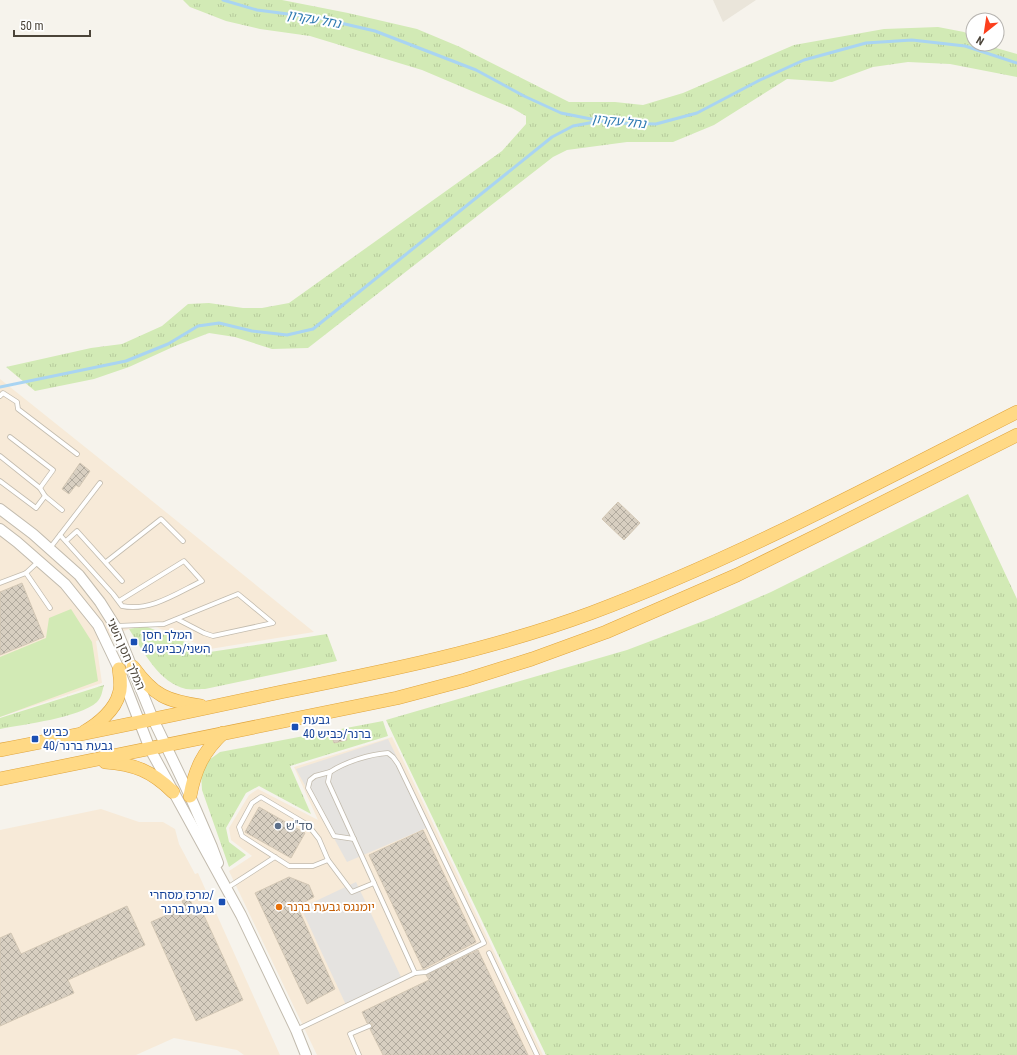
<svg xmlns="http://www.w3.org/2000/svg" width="1017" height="1055" font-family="'Roboto Condensed','Noto Sans Hebrew',sans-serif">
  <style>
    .residential { fill: #eae5da }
    .commercial { fill: #f7ead8 }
    .grass { fill: url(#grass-tufts) }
    .park { fill: #d2eab5 }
    .parking { fill: #e5e3e0 }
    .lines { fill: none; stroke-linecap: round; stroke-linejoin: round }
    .stream { stroke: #a9d4f2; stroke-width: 3 }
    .building { fill: url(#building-cross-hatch); stroke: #d3c7b4 }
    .service-casing { stroke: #c2bbae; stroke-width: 5.5 }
    .tertiary-casing { stroke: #c2bbae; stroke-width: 12 }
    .trunk-casing { stroke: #e0a43c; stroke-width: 14 }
    .service { stroke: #fff; stroke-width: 4 }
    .tertiary { stroke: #fff; stroke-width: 10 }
    .trunk { stroke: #ffd985; stroke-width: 13 }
    .transit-dot { fill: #1a4fb4; stroke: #fff; stroke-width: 1.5 }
    .service-dot { fill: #5c6f8a; stroke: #fff; stroke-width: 1.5 }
    .food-dot { fill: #e8710a; stroke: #fff; stroke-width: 1.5 }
    .labels { text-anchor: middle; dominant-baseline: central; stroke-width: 4; stroke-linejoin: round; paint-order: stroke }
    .transit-label { font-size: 12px; fill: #164399; stroke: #fff; text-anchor: start }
    .street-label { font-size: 12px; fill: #4b4439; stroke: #fff }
    .service-label { font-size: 12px; fill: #4e5e75; stroke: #fff; text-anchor: start }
    .food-label { font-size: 12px; fill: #c56008; stroke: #fff; text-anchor: start }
    .water-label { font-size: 13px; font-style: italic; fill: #2e7ab2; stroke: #fff }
  </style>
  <defs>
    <pattern id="grass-tufts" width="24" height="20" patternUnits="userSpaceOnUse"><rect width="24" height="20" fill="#d2eab5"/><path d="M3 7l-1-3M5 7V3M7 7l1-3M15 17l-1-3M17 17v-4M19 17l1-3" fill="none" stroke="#b6ca9c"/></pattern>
    <pattern id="building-cross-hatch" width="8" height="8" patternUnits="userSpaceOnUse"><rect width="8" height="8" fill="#d8cfc1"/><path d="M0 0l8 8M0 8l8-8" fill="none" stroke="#b1aa9e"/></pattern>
  </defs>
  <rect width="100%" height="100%" fill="#f6f3ec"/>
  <path class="residential" d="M713,0H756L723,22Z"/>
  <g class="commercial">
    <path d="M0,379L125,479L314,632L210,649L146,623L96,641L102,683L0,717Z"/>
    <path d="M392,737L543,1055H317L229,871L252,856L231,840L229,828L249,795L258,789L318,820L294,767Z"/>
    <path d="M101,809L139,822H163L175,829L179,844L195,874L198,873L280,1055H244L237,1050L174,1038L136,1055H0V830Z"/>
  </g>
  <g class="grass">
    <path d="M183,0H282L348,13L417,29L460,47L569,102H615L643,105L683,93L794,45L884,29L938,27L964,32L973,37V44H985L989,46L1017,54V77L950,64L908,62L873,67L832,82L787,79L714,125L673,142H627L567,150L553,157L308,348L272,349L235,337L209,333L175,346L129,367L94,379L35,391L6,367L91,348L122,344L162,326L188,304L209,303L243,308H262L289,303L502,151L526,124V116L512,108L422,70L310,36L260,29L226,21L190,7Z"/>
    <path d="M968,494L1017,599V1055H546L386,720L627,650L714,617L771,592Z"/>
    <path d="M145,626L210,652L327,634L337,661L205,689C199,689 192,690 186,689C159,683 143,651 129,629Z"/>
    <path d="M104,685C102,691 102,697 97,702C79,718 25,724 0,729V718Z"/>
    <path d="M383,721L388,736L290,766L311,814L259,786L246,793L226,828L229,842L246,855L229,867L202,790L201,774L209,760L220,752Z"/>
  </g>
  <path class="park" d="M71,609L92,642L98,681L0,717V657L46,638L49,618Z"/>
  <g class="parking">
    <path d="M388,739L431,826L347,862L296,769Z"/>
    <path d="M356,882L402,979L346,1005L301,908Z"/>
  </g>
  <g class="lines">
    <g class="stream">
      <path d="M223,0L257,10L319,18L375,31L476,70L524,96L561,113L611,123L656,124L697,113L760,80L804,60L866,43L912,40L965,46L1017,63"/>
      <path d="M0,387L126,361L168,344L198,326L219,323L252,331L287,335L313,329L552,137L573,126L600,121"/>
    </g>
  </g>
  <g class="building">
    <path d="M80,463L90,471L79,487L76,485L69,494L62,489Z"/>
    <path d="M618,502L640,523L624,540L602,519Z"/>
    <path d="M22,583L44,637L0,655V592Z"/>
    <path d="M345,730L347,740L334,743L331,734Z"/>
    <path d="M259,807L305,833L291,858L245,832Z"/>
    <path d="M423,830L476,942L423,969L369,855Z"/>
    <path d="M289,877L309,885L314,897L297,906L335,989L307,1004L255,893Z"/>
    <path d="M189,898L195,910L200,907L243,1000L196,1021L151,922L185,907L182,901Z"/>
    <path d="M127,906L145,945L68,980L74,993L0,1026V938L11,933L21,954Z"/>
    <path d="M478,950L528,1055H383L370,1029L372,1027V1024L367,1023L362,1012L429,980L426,975Z"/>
  </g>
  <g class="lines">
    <g class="service-casing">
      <g id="service">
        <path d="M0,396L3,393L17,402L18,409L77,454"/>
        <path d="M10,437L53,470L40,488"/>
        <path d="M0,456L40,488L45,496L62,510"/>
        <path d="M0,481L36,508L45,496"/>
        <path d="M60,535L113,594L122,606C150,612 177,593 202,581L184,561L119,601"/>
        <path d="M66,541L77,531L122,581"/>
        <path d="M50,548L100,483"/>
        <path d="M106,562L161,519L183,541"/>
        <path d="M26,573L50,608"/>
        <path d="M0,583L26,573L39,561"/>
        <path d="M116,626L164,624L238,594L273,623L213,636L204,633L177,619"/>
        <path d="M388,753L393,757L398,764L484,943L426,972L415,973L328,782L330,772C345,762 370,754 388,753Z"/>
        <path d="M330,772L315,776L310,780L308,788L334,836L354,839"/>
        <path d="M261,797L308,825L319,839L328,860L313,866H289L242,836L239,827L252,803Z"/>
        <path d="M328,860L352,892L374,883"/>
        <path d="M227,888L275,857"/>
        <path d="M489,953L537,1055"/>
        <path d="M296,1030L415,973"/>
        <path d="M359,1055L350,1034L369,1026"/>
      </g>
    </g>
    <g class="tertiary-casing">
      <g id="tertiary">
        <path d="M0,509L33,534L79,575L100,602L115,626L153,719L190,796L212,847L218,863"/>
        <path d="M0,529L17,542L65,584L98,625L119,669L150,749L241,915L296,1030L306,1055"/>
      </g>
    </g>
    <g class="trunk-casing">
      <g id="trunk">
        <path d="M133,667C154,696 167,701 201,706"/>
        <path d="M84,732C98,724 115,710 119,694C122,686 120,677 119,669"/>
        <path d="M0,750C94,732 188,712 281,692C386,671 491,650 591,613C738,558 877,483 1017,412"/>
        <path d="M105,762C134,764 152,771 173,792"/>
        <path d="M0,779L397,698L465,680L532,659L606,632L737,575L822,533L1017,435"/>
        <path d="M190,796C195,769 203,752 223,733"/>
      </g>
    </g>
    <use href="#service" class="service"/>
    <use href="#tertiary" class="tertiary"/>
    <use href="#trunk" class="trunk"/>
  </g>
  <g class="transit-dot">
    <rect x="130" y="638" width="8" height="8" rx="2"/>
    <rect x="291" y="723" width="8" height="8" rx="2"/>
    <rect x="31" y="735" width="8" height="8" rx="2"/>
    <rect x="218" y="898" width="8" height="8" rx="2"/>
  </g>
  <circle class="service-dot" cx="278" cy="826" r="4"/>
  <circle class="food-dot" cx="279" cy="907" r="4"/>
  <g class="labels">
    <g class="transit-label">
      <text x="142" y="635">המלך חסן<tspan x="142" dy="14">השני/כביש 40</tspan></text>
      <text x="303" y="720">גבעת<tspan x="303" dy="14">ברנר/כביש 40</tspan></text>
      <text x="43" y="732">כביש<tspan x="43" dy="14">40/גבעת ברנר</tspan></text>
      <text x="214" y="895" text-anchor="end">מרכז מסחרי/<tspan x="214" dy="14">גבעת ברנר</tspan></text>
    </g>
    <g class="street-label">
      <text transform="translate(126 654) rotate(66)">המלך חסן השני</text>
    </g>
    <g class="service-label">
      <text x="286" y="826">סד"ש</text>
    </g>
    <g class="food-label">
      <text x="287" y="907">יומנגס גבעת ברנר</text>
    </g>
    <g class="water-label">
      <text transform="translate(314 19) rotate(10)">נחל עקרון</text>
      <text transform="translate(619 121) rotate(6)">נחל עקרון</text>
    </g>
  </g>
  <g transform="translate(985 32) rotate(210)"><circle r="19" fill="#ffffff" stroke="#b7b4b0"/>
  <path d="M0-3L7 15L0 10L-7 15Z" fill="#fc3f1d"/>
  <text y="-6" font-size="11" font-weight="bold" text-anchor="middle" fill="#4b4439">N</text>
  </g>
  <path d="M14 30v6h76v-6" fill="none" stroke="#4b4439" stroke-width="2"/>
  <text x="20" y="30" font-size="12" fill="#4b4439" stroke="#ffffff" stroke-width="3" paint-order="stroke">50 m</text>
</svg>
